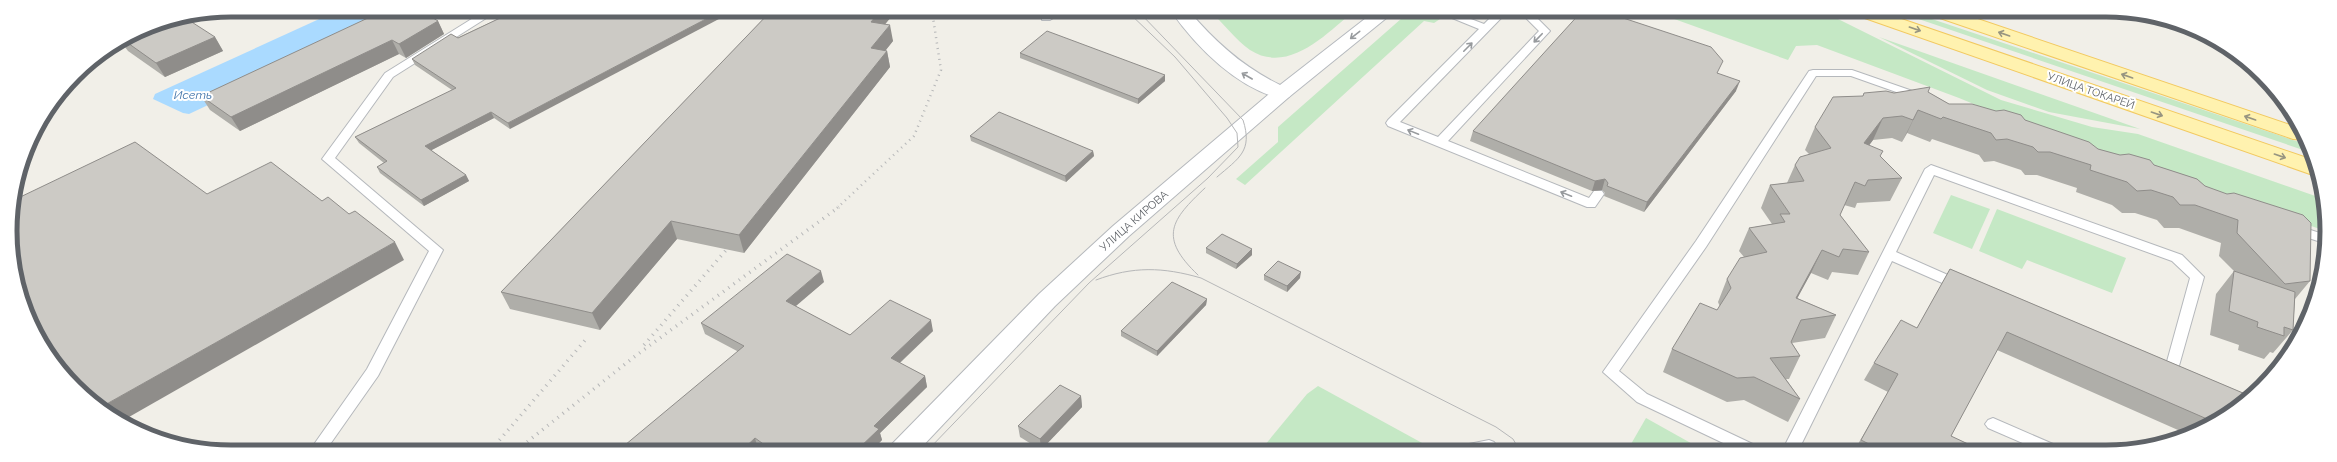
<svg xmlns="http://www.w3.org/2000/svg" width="2337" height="462" font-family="Raleway,sans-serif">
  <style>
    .green { fill: #c5e8c5 }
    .water { fill: #aadaff }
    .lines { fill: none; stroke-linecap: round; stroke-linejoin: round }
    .service-casing { stroke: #b5b8bc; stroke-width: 2 }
    .tertiary-casing { stroke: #b5b8bc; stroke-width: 2 }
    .secondary-casing { stroke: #b6babf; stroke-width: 2 }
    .primary-casing { stroke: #f2c960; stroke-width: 2 }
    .service { fill: #fff; fill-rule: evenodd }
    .tertiary { fill: #fff; fill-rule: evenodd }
    .secondary { fill: #fff; fill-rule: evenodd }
    .primary { fill: #fff2af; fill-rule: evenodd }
    .tram { stroke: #b6b7b8; stroke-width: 1 }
    .rail-far1 { stroke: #b6b7b8; stroke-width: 2.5; stroke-dasharray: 1 4.5; stroke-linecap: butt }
    .rail { stroke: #b6b7b8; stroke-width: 3.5; stroke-dasharray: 1 5.5; stroke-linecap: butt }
    .wall { fill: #afaea9 }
    .shaded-wall { fill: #8f8d8a }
    .building { fill: #cccac5; stroke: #8f8d8a }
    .oneway { stroke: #979581 }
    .oneway2 { stroke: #979a9d }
    .labels { text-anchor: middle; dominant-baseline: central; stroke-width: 4; stroke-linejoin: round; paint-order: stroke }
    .street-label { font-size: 11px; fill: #5f6368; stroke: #fff }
    .water-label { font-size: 12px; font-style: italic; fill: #4174aa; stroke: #fff }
    .rim { fill: none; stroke: #5f6368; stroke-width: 5 }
  </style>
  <rect width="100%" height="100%" fill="#f1efe8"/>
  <g class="green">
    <path d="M1210,11H1354C1327,33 1289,75 1250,50C1236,40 1223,23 1210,11Z"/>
    <path d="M1410,11H1421L1443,17L1434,23L1424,21L1245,185L1236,179L1278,142V127Z"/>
    <path d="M1470,11H1494C1485,21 1477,20 1464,17Z"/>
    <path d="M1652,11L1797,12L1838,19L2001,100L2092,127L2138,134L2321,198L2323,230L2083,149L1959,98L1817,45L1796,46L1788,60Z"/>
    <path d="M1898,12H1911L2305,144L2309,152Z"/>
    <path d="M1879,37L2140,129L2049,112L1987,90Z"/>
    <path d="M1951,195L1990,209L1972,249L1933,233Z"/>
    <path d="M1997,209L2126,258L2112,293L2027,260L2022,269L1979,251Z"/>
    <path d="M1318,386L1424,444L1418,451H1260L1307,394Z"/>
    <path d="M1646,418L1705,451H1627Z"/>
  </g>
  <path class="water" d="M339,10H410L189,114L183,113L153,99L155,94Z"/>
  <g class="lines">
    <g class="service-casing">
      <g id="service">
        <path d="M486,10H499L393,77L335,158L443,250L378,376L326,450H310L367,369L429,251L322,159L385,73Z"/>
        <path d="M1051,11H1064L1050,20H1042V16Z"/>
        <path d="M1435,11H1450L1484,24L1497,11H1508L1400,122L1438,137L1539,31L1519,11H1530L1550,31L1448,141L1589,198L1594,191H1602L1604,194L1595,207H1587L1388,126L1386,123L1388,120L1479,29Z"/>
        <path d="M1813,70H1852L1924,95L1926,97L1924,99H1916L1851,76H1816L1706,247L1619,371L1647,394L1759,447L1762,451H1740L1637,402L1603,372L1696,241L1809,71Z"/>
        <path d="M1931,165L2182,255L2204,277L2175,380H2165L2163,376L2190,278L2172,261L1934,175L1896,252L1966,283L1968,286L1961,291L1956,289L1892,261L1798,451H1782L1925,169Z"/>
        <path d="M2295,225L2323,234L2324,243L2290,232L2289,229L2290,226Z"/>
        <path d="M1993,418L2060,447L2063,451H2041L1988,428L1985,424L1988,420Z"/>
        <path d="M1489,440L1494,442L1497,446L1494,450L1451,451L1454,447Z"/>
      </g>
    </g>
    <g class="tertiary-casing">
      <path id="tertiary" d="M1282,87L1289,89L1292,93L1289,97L1129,236L1055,306L918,451H888L892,444L1039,294L1113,226L1275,89Z"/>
    </g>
    <g class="secondary-casing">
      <path id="secondary" d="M1171,11H1189C1215,42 1243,67 1280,85L1375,11H1395L1289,97L1282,99C1237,88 1197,48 1171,11Z"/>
    </g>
    <g class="primary-casing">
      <g id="primary">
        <path d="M1856,12H1881L2313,160L2319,175L2310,174L1859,16Z"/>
        <path d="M1931,12H1957L2296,127L2303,140L2293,139L1934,16Z"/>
      </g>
    </g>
    <use href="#service" class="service"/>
    <use href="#tertiary" class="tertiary"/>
    <use href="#secondary" class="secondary"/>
    <use href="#primary" class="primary"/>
    <g class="tram">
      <path d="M1138,11L1243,120C1253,151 1239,158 1217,177"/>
      <path d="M1198,275C1158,237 1171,220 1205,188"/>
      <path d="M1096,280C1133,266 1163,267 1201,278L1496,427L1513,439L1520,451"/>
      <path d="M927,451L1089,283L1208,178L1238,147L1237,133L1227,118L1175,57L1127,11"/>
    </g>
    <path class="rail-far1" d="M837,208L914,136L941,70L932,11"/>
    <g class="rail">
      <path d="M644,345L727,249"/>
      <path d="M491,450L587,338"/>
      <path d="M517,450L634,357L839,207"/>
    </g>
  </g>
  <g class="wall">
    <path d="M517,10L510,129L494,118L431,150L466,175L469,181L424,206L380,173L377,167L384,163L359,143L355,137L452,90L415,65L412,59Z"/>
    <path d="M771,11H890L891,17L885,24L893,41L885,51H887L890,67L744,253L677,239L600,330L510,309L501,292Z"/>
    <path d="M1020,11H1037L1030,15Z"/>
    <path d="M438,21L444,34L406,58L399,54L240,131L210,110L201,96Z"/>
    <path d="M147,27L215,37L223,51L165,77L128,51L122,43Z"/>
    <path d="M1020,53L1165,75V81L1138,104L1020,58Z"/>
    <path d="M1718,73L1736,91L1644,212L1604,196L1605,193L1602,190L1592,191L1470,141L1473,131Z"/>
    <path d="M1928,92L1949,104L1996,111L2025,120L2098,149L2154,165L2197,179L2310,281L2295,299L2293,330L2273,353L2270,352L2264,359L2238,350L2239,345L2210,335L2216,294L2234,271L2219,256L2221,243L2179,228H2164L2157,220L2135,213H2122L2112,205L2076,192L2077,188L2037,175H2025L2021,170L1994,161L1984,162L1979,155L1932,139L1930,142L1907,133L1902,142L1892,138L1873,140L1869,145L1902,178L1890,201L1857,203L1855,208L1844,205L1840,215L1869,252L1858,275L1832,272L1828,280L1811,273L1797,298L1836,315L1825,338L1792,343L1800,356L1789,379H1786L1800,399L1788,422L1744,400L1727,402L1663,372L1672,349L1717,310L1720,307L1718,302L1727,279L1744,257L1739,251L1749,228L1772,224L1761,208L1770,185L1787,183L1795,165L1809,154L1805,150L1815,127L1863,96L1864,93H1894Z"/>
    <path d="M970,136L1093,151L1094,156L1066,182L971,141Z"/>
    <path d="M1206,248L1252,249V255L1236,269L1206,253Z"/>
    <path d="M1950,269L2250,396L2204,429L2187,434L1997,350L1951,436L1983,451H1854L1888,392L1864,380L1874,363L1917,328Z"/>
    <path d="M1264,275L1300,278L1287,292L1264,280Z"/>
    <path d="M824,282L795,306L850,335L933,331L900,363L925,376L927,387L880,433L882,440L871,451H761L758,449L756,451L737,351L705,334L701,323Z"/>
    <path d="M1207,299L1206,305L1157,356L1121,336V331Z"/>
    <path d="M1081,396L1082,407L1041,450L1020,437L1018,426Z"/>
  </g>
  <g class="shaded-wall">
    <path d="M723,10H736L510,129L508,123Z"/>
    <path d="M880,11H890L891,17L874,38L871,22Z"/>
    <path d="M1029,11H1037L1030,15Z"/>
    <path d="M438,21L444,34L406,58L399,44Z"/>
    <path d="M890,25L893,41L874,65L871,48Z"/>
    <path d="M215,37L223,51L165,77L156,63Z"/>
    <path d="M392,40L399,54L240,131L231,117Z"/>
    <path d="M887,51L890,67L744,253L739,235Z"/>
    <path d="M1165,75V81L1138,104V99Z"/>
    <path d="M1740,81L1736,91L1644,212L1647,202Z"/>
    <path d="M1918,110L1907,133L1902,142Z"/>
    <path d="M491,112L494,118L428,152L425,146Z"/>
    <path d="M1883,118L1873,140L1854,166L1864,143Z"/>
    <path d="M1093,151L1094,156L1066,182L1065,176Z"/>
    <path d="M466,175L469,181L424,206L421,200Z"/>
    <path d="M1605,179L1602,190L1592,191L1595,181Z"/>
    <path d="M671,221L677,239L600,330L592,313Z"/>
    <path d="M395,242L404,260L122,421L103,406Z"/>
    <path d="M1252,249V255L1236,269L1237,264Z"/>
    <path d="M1822,250L1811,273L1785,321L1796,298Z"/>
    <path d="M821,271L824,282L789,312L786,301Z"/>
    <path d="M1301,272L1300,278L1287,292V286Z"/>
    <path d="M1207,299L1206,305L1157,356V351Z"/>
    <path d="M931,320L933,331L893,369L891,358Z"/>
    <path d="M925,376L927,387L880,433L882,440L871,451H856L874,426Z"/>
    <path d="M1081,396L1082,407L1041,450L1040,439Z"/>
    <path d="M755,438L758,449L756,451H741Z"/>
  </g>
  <g class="building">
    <path d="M385,10H420L438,21L399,44L392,40L231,117L201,96Z"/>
    <path d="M517,10H723L508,123L491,112L425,146L466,175L421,200L377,167L387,161L355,137L456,88L412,59L451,34L458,38Z"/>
    <path d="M771,11H880L871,22L890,25L871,48L887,51L739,235L671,221L592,313L501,292Z"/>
    <path d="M1582,11H1602L1711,47L1723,61L1717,73L1740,81L1647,202L1607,186L1608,183L1605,179L1595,181L1473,131Z"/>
    <path d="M187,19L215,37L156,63L125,41L147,27Z"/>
    <path d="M1047,31L1165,75L1138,99L1020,53Z"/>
    <path d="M1930,87L1928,92L1949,104H1972L1996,111L2004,110L2021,115L2025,120L2089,142L2098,149L2120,155L2129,154L2150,160L2154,165L2197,179L2205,186L2227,194L2234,193L2303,215L2311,223L2310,281L2285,284L2237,233L2238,220L2195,205H2180L2173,197L2151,190L2137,191L2127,182L2090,170L2091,165L2050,152H2038L2033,147L2007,139L1996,140L1991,133L1943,117L1941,119L1918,110L1913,120L1902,116L1883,118L1864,143L1883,151L1880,156L1902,178L1868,180L1865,186L1855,182L1840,215L1869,252L1843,249L1839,257L1822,250L1796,298L1836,315L1801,320L1791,342L1800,356L1770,358L1800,399L1754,377L1737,378L1672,349L1700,303L1717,310L1731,288L1727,279L1740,258L1767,252L1749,228L1785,222L1780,214H1790L1770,185L1804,181L1795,165L1800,157L1831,148L1815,127L1833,97L1863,96L1864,93L1886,91L1894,93Z"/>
    <path d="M999,112L1093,151L1065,176L970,136Z"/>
    <path d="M135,142L207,194L271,162L322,201L328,197L349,214L355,211L395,242L103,406L65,377L22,302L10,217L14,200Z"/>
    <path d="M1222,234L1252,249L1237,264L1206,248Z"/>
    <path d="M787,254L821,271L786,301L850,335L890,300L931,320L891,358L925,376L874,426L879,429L856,451H773L755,438L741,451L619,450L744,346L701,323Z"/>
    <path d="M1278,261L1301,272L1287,286L1264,275Z"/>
    <path d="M1950,269L2250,396L2214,422L2007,332L1951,436L1983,451H1883L1861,440L1898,374L1874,363L1901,320L1917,328Z"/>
    <path d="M2234,271L2295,292L2293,330L2284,327V336L2257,327L2258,322L2229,311Z"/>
    <path d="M1172,282L1207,299L1157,351L1121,331Z"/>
    <path d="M1060,385L1081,396L1040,439L1018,426Z"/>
  </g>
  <defs><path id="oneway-shaft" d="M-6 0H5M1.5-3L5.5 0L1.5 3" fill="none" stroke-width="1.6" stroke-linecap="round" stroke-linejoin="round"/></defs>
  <g class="oneway">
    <use href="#oneway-shaft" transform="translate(1915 29) rotate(19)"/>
    <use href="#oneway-shaft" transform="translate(2004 34) rotate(-161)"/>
    <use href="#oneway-shaft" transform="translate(2127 76) rotate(-161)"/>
    <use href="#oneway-shaft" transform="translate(2157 114) rotate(19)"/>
    <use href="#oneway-shaft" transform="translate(2250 118) rotate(-161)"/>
    <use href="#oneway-shaft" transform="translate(2280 156) rotate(19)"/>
  </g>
  <g class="oneway2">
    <use href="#oneway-shaft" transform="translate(1355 35) rotate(142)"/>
    <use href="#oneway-shaft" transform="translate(1538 38) rotate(134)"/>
    <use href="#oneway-shaft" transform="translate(1468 47) rotate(-45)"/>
    <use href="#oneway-shaft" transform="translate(1247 76) rotate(-150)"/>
    <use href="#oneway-shaft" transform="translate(1413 132) rotate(-158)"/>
    <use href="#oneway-shaft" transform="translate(1566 194) rotate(-158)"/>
  </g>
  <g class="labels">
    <g class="street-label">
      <text transform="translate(2091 91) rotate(19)">УЛИЦА ТОКАРЕЙ</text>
      <text transform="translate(1134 221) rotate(-41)">УЛИЦА КИРОВА</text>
    </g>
    <g class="water-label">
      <text x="193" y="95">Исеть</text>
    </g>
  </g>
  <path d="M0 0H2337V462H0ZM231 17H2106A214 214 0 0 1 2320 231V231A214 214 0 0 1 2106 445H231A214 214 0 0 1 17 231V231A214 214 0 0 1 231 17Z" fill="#fff" fill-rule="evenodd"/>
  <path class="rim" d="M231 17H2106A214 214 0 0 1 2320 231V231A214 214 0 0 1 2106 445H231A214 214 0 0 1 17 231V231A214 214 0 0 1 231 17Z"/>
</svg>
